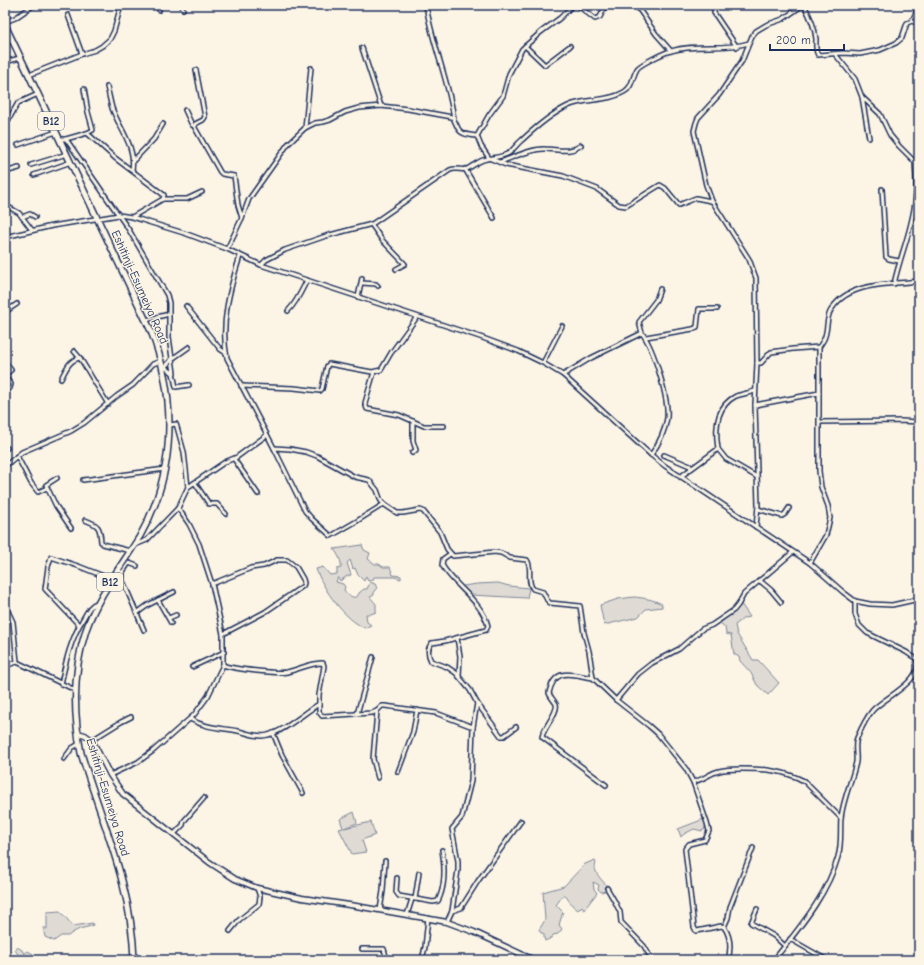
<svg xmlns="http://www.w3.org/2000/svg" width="924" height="965" font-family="'Comic Neue',sans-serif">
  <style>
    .green { fill: #dfdbd4; stroke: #7d8599 }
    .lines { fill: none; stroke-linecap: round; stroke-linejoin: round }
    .street-casing { stroke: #1b2f5e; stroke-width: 6 }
    .secondary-casing { stroke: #1b2f5e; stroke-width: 7 }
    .highway-casing { stroke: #1b2f5e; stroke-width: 8 }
    .street { stroke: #fcf5e5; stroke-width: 3 }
    .secondary { stroke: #fcf5e5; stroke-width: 4 }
    .highway { stroke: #fcf5e5; stroke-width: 5 }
    .labels { text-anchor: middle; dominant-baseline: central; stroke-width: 3; stroke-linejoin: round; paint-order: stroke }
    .shield { fill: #fcf5e5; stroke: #5e6a86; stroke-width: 1 }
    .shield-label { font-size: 11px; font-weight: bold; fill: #1b2f5e }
    .street-label { font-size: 12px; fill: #1b2f5e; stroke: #fcf5e5 }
  </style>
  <rect width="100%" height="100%" fill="#fcf5e5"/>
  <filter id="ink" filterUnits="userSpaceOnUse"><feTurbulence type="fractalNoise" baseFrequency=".025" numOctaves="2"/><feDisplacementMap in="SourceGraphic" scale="8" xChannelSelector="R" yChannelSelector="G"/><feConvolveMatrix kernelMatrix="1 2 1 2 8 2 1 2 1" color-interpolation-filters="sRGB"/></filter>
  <g filter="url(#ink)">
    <g class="green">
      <path d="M362,545L364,550L370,553L368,559L375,564H379L383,567H390L393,575L401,576V579L394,577H374L373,580L368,581L366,576L364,581L358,575L355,568L353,569L350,560L347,563L351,575L347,576L340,581L338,577L336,582L343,584L345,587L344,590C348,595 351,598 357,597L359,593L364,589H367L370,582L375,584L377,588L374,591V595L370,597L376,604V612L371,614H366L367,622L371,625L365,628C345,620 323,589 316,569L323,567L330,575L337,574V569L341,568C342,561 338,555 334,549Z"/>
      <path d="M498,583L509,586L529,588L527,598L471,595L463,586L477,584Z"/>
      <path d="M634,597C644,598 652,599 662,604V607L646,609L638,617L604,625L600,605L618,599Z"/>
      <path d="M741,604L750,617L744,618L735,625L737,634L753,660H758L779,683L768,695L757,685L751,673L740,661L739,657L734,654L731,635L726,634L725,627L720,623L738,608Z"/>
      <path d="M354,812L357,823L344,828L371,822L375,835L362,840L366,852L352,854L339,829L343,828L340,819Z"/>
      <path d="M704,819L706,824L704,830L702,831L694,829L684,834L681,837L678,829Z"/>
      <path d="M595,860C596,862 596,864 595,867C595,874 602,880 606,885L605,891L601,892L598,889L599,885L593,882L594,889L597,893L583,911L584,909L582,906L578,910L573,906L564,894L556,905L563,912L559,925L562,929L558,934L553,935L551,938L545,941L544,938V935L543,933H541L539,930L545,920L543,892L564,886L585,864Z"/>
      <path d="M60,911L73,926L93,923V925C89,927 87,927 83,928C78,929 72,933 68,936H61L54,941L45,937L43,927L47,929V912Z"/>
      <path d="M17,947L22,950L24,954L28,951L33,954L35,960H22L15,950Z"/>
    </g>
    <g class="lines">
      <g class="street-casing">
        <g id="street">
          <path d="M158,5L159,10"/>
          <path d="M181,5L183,9"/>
          <path d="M426,5C432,44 449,81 454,119"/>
          <path d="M573,5L560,18L541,32L522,49L509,74L503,96L489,115L477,136L481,146L489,158L506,165L563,176L597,189L619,205L626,206L660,185L665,188L679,205L696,198L711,201"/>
          <path d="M577,5L595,19L600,17L606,5"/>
          <path d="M636,5L656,34L671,51"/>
          <path d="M714,5V13L737,47"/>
          <path d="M804,5C810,16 815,27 816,39C816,45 815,51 818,55L843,53L860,54L880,50L896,43L902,38L907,23L912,21L919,24"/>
          <path d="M68,15L82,54"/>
          <path d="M912,21L919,6"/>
          <path d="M5,22L15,18L34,5"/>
          <path d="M525,46L545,65L570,46"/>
          <path d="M362,48L381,106"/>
          <path d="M835,54L855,79L862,97L880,114L890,135L899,146L915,162C916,175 917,189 915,202C912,230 900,256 894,284"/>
          <path d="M5,62L20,58"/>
          <path d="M196,70L205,117L203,120L195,124V128L220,172L222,174L234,176L238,205L242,218"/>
          <path d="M29,75L82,54L95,50L102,46L110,39L114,31L121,5"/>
          <path d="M107,87C109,94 110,101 112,108C120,130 136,146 132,170"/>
          <path d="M84,89L88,112L93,130L87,133L115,158L164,195L163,199L132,217"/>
          <path d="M862,97L869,138"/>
          <path d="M185,110L192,125L194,126"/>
          <path d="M5,126L18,103L38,94"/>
          <path d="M305,128L311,68"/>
          <path d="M60,139H66L129,230L167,295L169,303V337L174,373H173L166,368L163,369"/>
          <path d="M66,139L87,133"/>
          <path d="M18,145L56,132"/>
          <path d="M134,160L154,139L163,124"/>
          <path d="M500,162C512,158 532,148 545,149C557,149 570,154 581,145"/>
          <path d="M31,165L67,154"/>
          <path d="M465,169L494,218"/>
          <path d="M5,172L19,168"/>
          <path d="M34,175L71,162"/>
          <path d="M882,189L886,257L889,259L899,261"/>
          <path d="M163,199H187L202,192"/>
          <path d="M5,205L19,213L32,230"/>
          <path d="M22,217L30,214L35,217"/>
          <path d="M371,224L382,240L405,264L396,269"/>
          <path d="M5,237L52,226L119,215L132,217L187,234L227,249L261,265L480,337L518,351L543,363L563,375L651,455L665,466L810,563L843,592L855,601L870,604L892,605L919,599"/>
          <path d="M227,249L242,218L249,199L288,144L305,128L315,123L323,122L330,120L345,112L359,108L381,106L408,109L452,117C455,120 455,123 457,126C460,135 469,135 477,136"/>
          <path d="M240,256C230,288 220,324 227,358L274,448L305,511L312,519L331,536L357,521L384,504"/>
          <path d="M261,265L266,260L285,250L326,236L372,224L450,170C456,167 463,171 467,169C473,166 477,162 483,160C492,157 501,158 509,153C514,149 517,144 522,140C536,127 551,114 568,106C586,98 607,102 624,92C633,87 632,77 637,69C639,65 665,52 671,51C696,43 723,51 749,43"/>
          <path d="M362,283L376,284L378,286"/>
          <path d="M358,297L362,278"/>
          <path d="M186,306L220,349L226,353"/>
          <path d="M288,311C297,302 301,292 307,280"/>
          <path d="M5,312L17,304"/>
          <path d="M146,320L169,314"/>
          <path d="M642,333L639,322L656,300L660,289"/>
          <path d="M646,337L693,329L697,327L699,309H717"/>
          <path d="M74,351L80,358"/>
          <path d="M5,362L11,370L6,374L5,377L11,384L10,388L5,390"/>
          <path d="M543,363L562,326"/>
          <path d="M757,363H761L771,352L793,349L819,347"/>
          <path d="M163,369L172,359L189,347"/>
          <path d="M374,372L365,403L367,409L399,415L424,426H444"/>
          <path d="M173,373L176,387L189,385"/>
          <path d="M563,375L591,358L642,333C654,349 669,399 667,418C665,431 658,445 651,455"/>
          <path d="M61,379C66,369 69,360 80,358L108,404"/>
          <path d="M241,386L294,388L320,391L322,389L327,366L329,364L372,372L381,370L391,353L417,317"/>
          <path d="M755,405L819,393"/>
          <path d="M820,422L901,421L919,422"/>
          <path d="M274,448L290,449L306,452L317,456L355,477L369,480L377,490L381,501L385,505L397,513H403L420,510L423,511L440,532L447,549L453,556L495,552L501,553L510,558L527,560C533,568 526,581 533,589L543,592L547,600L550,603L580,606L584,633L589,651L593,678L616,700L649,726L658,734L686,769L693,782L707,823L709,831L705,840L689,844L685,849L694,927L696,931H697L721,926L724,927C731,937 731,949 728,960"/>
          <path d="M5,449L7,448"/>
          <path d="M718,449C715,430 716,406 736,396C742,394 749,393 755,391"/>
          <path d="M412,453L416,450L413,441V421"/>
          <path d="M664,455L690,466L691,468"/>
          <path d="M17,456L31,483L38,492L47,488"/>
          <path d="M234,459L258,494"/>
          <path d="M5,466L22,452L71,431L84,423L117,396L133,385L153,364L161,361"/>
          <path d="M680,477L718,449L726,459L757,477"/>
          <path d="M57,478L46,485L56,506L71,528"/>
          <path d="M83,480L165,469"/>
          <path d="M195,483L209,504H217L226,514"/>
          <path d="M188,487L225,462L237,457L267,435"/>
          <path d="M758,509L782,516L785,514L789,508"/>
          <path d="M85,520C99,525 100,527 101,542L103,544L130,551"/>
          <path d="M756,527L758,506L755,405L757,363L756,278L749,259L712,201L706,185L694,131L696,123L698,118L719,95L742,61L752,36L756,31L766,25L783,19L803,5"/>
          <path d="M135,545L147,540L178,508L188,487L184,452L177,427L176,424L170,425"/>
          <path d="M450,554L443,559L442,565C454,586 482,601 488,626L486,630L482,631L445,641L432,643C427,648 428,655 431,661L447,667L456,673L470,690L477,703L501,736H504L516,727"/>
          <path d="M810,563L826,535L830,518L828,506L821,487L819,471V347C821,344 823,341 824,339C828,330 826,320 830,312C846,281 890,285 919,281"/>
          <path d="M118,569L122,573L123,581L144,630"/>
          <path d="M122,573L129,563L137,566"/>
          <path d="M759,580L771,590L781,602"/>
          <path d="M212,584L251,568L264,566L277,560H287L296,567L303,579L304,583L303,586L265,612L223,634"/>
          <path d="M158,600L171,623"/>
          <path d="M855,601V614L859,625L867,633L906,652L918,660"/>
          <path d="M5,605L13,622L17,662"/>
          <path d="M137,613L148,605L174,592"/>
          <path d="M169,618L176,615"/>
          <path d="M79,625L45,589L48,567L51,557L78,566L111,579"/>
          <path d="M457,638L460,656L459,676"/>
          <path d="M223,665C232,669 277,674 287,672C299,669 311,663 323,663L324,666L319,695V712L322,716L372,713L377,711L382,706H385L436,713L473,727"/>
          <path d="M5,666L17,662L75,690"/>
          <path d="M192,667L224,652"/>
          <path d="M593,678C572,675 555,666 549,693C550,697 554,700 556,704C559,712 543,728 542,737L606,785"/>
          <path d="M61,684C66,660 71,639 83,619C87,613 89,605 97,603"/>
          <path d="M616,700L638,674L652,663L679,649L702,629L712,625L734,610L738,605L744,594L793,552"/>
          <path d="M377,711L373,759L378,778"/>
          <path d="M357,714L373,657"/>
          <path d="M190,719C205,728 222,728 238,731C248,733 258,738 268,735C285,731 304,713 319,704"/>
          <path d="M273,733L282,755L303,793"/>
          <path d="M92,740L121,722L131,717"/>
          <path d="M64,759L72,748L79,744"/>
          <path d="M398,772L413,732L417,710"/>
          <path d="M110,775L138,762L153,751L194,715L208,696L223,665V634L212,584L199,544L189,524L178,508"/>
          <path d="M693,782C705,779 710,773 719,771C726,769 733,769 741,769C763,769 784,770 804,781L841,818"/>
          <path d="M174,834L183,825L184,821L204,798"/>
          <path d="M5,845V846"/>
          <path d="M5,866L7,867V873L5,877"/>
          <path d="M397,878L396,892L399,896L433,902L438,901C446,885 445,867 442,850"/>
          <path d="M607,888L615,902L620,912L621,922L644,946L652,960"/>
          <path d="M415,899L419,873"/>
          <path d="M757,909L751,923L774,936L785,946"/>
          <path d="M380,910L383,891L385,861"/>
          <path d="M452,911L461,908L478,881L521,821"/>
          <path d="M407,915L412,899"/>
          <path d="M447,922L452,911L458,870V861L452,829L462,817L471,781L473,727L477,703"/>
          <path d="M724,927L728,918L730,907L753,848"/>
          <path d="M230,931L239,920L259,904L260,897L257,888"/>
          <path d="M790,939L827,960"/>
          <path d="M362,949H384L387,960"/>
          <path d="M422,960L425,947L428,918"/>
          <path d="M774,960C798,929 827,896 838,857C842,844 840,831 841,818C843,799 852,781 856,762C857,754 854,745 857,738C861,729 866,718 872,711C880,700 924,681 917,660"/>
        </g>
      </g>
      <g class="secondary-casing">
        <path id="secondary" d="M78,733L85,735L92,740L110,775L123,794L209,862L235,879L257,888L302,898L356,906L447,922L474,932L534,960"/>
      </g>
      <g class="highway-casing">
        <path id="highway" d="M5,25L151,331C177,397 176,473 140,536C121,567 98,595 86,630C73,670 73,712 81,753C102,822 132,886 134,960"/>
      </g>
      <use href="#street" class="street"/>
      <use href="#secondary" class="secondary"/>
      <use href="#highway" class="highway"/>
    </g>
  </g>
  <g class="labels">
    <g class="shield">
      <rect x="38" y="112" width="26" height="18" rx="3"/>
      <rect x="97" y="573" width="26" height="18" rx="3"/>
    </g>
    <g class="shield-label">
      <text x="51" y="121">B12</text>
      <text x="110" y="582">B12</text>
    </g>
    <g class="street-label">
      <text transform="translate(140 287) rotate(66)">Eshitinji-Esumeiya Road</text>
      <text transform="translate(108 797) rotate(73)">Eshitinji-Esumeiya Road</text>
    </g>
  </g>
  <rect width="924" height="965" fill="none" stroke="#fcf5e5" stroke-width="20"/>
  <rect x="10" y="10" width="904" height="945" fill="none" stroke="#1b2f5e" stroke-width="1.5" filter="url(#ink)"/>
  <path d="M770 44v6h74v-6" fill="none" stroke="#1b2f5e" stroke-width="2"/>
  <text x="776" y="44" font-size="12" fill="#1b2f5e" stroke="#fcf5e5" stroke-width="3" paint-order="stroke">200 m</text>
</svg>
